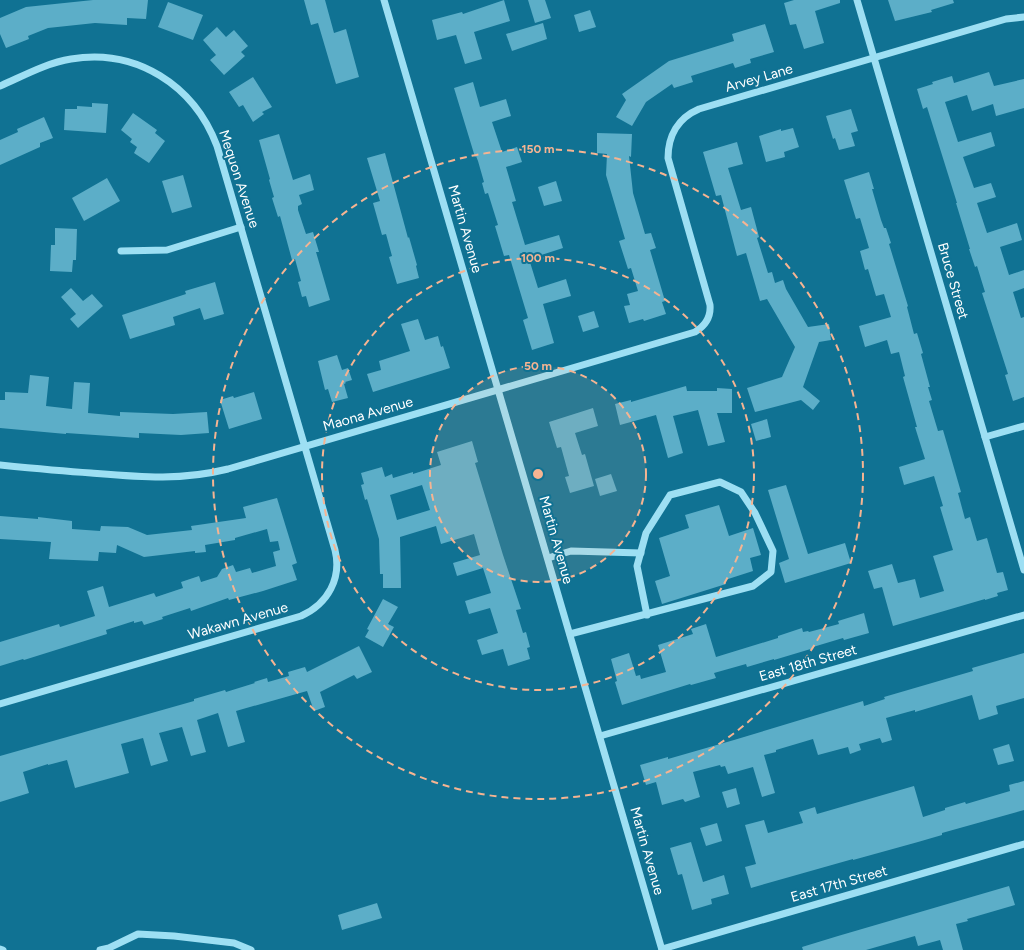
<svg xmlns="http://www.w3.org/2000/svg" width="1024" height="950" font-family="Figtree,sans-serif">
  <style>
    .building { fill: #5caec8; fill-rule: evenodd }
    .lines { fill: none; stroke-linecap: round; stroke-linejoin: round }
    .minor { stroke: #9ddff3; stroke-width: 7 }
    .ring { fill: none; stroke: #f5b492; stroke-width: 2; stroke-dasharray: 7 5 }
    .labels { text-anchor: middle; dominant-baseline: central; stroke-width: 4; stroke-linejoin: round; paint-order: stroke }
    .street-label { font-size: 14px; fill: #fff; stroke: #107293 }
    .centre { fill: #f5b492; stroke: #107293; stroke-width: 2 }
    .ring-label { font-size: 12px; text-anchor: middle; font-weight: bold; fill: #f5b492; stroke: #107293; stroke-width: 4; stroke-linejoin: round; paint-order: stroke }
  </style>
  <rect width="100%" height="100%" fill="#107293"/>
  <g class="building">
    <path d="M93,0H148L146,19L127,18V25L95,23L48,28L28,36L29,39L6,48L0,34V18L26,7Z"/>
    <path d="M304,0H325L334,33L346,29L359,77L336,84L318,23L311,25Z"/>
    <path d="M504,0L510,21L474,32L482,59L465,64L456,35L437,40L432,20L462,12L463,14Z"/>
    <path d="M528,0H545L551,18L535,23Z"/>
    <path d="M794,0H840V3L815,11L824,43L804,49L796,24L790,25L784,3Z"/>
    <path d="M888,0H953L954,3L931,10L932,12L895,21Z"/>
    <path d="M168,2L203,15L193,40L158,27Z"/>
    <path d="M590,10L596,27L579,32L574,15Z"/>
    <path d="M543,23L547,39L512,51L506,34Z"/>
    <path d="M765,24L774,52L750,59L751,63L735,68L733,63L691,76L693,82L674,88L672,84L646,102L632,126L616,117L626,100L622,94L669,61L734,41L732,34Z"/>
    <path d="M217,27L226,37L234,30L248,46L241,52L245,56L224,75L210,60L216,55L203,40Z"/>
    <path d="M989,72L994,86L1024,79V108L996,116L993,104L972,111L967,95L945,102L958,142L991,132L995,146L963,157L974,188L991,183L996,197L977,203L987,233L1017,223L1022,240L1000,247L1009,275L1024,270V288L1013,292L1021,318L1024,317V397L1013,401L1005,375L1008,374L982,293L985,292L977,266L975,267L969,249H970L956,203H957L927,107L923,109L917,89L933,84L932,82L952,76L954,83Z"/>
    <path d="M253,77L272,107L262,112L264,114L253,122L243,105L239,107L229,92Z"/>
    <path d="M473,82L480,107L506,99L511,116L492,122L502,152L517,147L522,162L506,167L516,201L512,202L525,245L559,235L563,248L529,259L538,288L566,279L571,296L543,304L554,343L532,350L523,320L528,318L509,255L504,256L495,226L498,225L488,193L485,194L482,183L484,182L478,161L476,156L475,157L454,88Z"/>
    <path d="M92,103L108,104L106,133L64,130L65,109H77V106L92,107Z"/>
    <path d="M851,109L858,131L851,133L855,146L839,150L835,138L833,139L826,116Z"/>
    <path d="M133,113L157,130L155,133L165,141L149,163L134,153L137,147L130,142L132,139L121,130Z"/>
    <path d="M44,117L53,138L40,143V147L0,165V140L18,132L17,129Z"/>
    <path d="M793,128L799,147L784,152L785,157L766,162L759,136L781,129V131Z"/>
    <path d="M597,133L632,134L631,157L629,156L633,193L645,234L651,233L656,248L650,250L665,301L662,302L666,314L644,321L643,319L629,323L624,306L630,305L627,294L638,291L631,268L628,269L619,241L625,239L606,175L607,154L597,153Z"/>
    <path d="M279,134L293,180L310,174L314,190L299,195L302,204L298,206V210L306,234L313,232L319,252H316L330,300L309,307L306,296L302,297L298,282L301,281L295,259L292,260L280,216L278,217L272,198L274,197L269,180L270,179L259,140Z"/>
    <path d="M737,142L743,164L728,168L741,210L751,207L759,237L757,238L768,273L772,272L775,283L783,280L786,289L808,327L829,324L831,340L819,342L803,387L820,401L813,410L801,400L755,412L747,388L782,377L795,347L767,299L760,301L746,253L737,256L721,195L716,196L703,152Z"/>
    <path d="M385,153L408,238L409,237L417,265L416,266L419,278L397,284L389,257L392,256L386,234L382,235L373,203L380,201L367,158Z"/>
    <path d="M869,172L874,189H872L881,220L884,228H886L891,243L889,244L908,306L907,307L914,334L917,333L923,353L921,354L930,387H928L932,400L929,401L938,431L943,430L961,492L958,493L965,519L970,517L977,541L987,538L997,573L1003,572L1008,590L997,593L998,596L985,600V599L893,626L882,587L874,589L868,571L892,564L898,583L915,579L920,598L944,591L933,556L953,550L940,507L943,506L934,476L904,485L899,467L925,459L915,427H917L903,377L905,376L899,352L891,354L887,340L865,347L859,326L891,317L884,294L876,296L868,269L865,270L860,251L869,248L860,218L856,219L844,180Z"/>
    <path d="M183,175L192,207L172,213L162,181Z"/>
    <path d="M107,178L120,201L84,221L72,198Z"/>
    <path d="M556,181L562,201L544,206L538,187Z"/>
    <path d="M55,228L77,229L76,260H73L72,272L50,271L51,245H55Z"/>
    <path d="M215,282L224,314L204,320L200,308L173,317L175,325L130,339L122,315L186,294L185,291Z"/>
    <path d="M71,288L83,301L92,294L103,306L78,328L70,319L76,314L61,297Z"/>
    <path d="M594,311L599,327L583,332L578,316Z"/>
    <path d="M418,319L425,340L438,336L441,347L443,346L450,368L373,392L367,374L381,370L379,361L410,351L401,324Z"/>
    <path d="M337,355L342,370L348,368L352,380L345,382L346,383L344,384L348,398L332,402L328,389L325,390L318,361Z"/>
    <path d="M30,375L49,377L46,406L72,409L74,382L90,383L88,413L120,416V412L173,414L207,412L209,433L181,435L139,433V438L66,433V434L0,428V400H5V392L28,393Z"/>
    <path d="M686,386L687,391H717V388L732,389V413H717L725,442L708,446L698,410L673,416L683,453L668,458L656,415L620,425L615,404L631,400V402Z"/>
    <path d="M254,392L262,419L229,429L220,400L233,396L234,398Z"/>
    <path d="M593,408L598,426L575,433L582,455L585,454L594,486L570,493L565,477L569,476L561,447L557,448L549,422Z"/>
    <path d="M767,419L771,437L756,441L751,424Z"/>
    <path d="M472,441L478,462L475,463L503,555L521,609L516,610L523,633L526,632L530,647L527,648L530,659L508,666L503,649L482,655L477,640L498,633L490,608L469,614L465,601L491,593L483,568L457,576L453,563L480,555L474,534L441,544L436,526L400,537L401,588H383V574H380L379,539L367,499L365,500L361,485L364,484L361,473L382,467L385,477L392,474L393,478L413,472V474L441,465L437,452ZM422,485L430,510L397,520L390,495Z"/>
    <path d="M611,474L617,491L600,496L595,479Z"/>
    <path d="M786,485L808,554L845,543L851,563L785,583L779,563L789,559L768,490Z"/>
    <path d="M277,498L297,563L292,565L297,580L263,591L229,600L228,598L191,611L190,608L162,617L163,619L144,625L142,621L134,623V621L106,630L107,634L24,660L23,659L0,666V642L59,624L60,627L95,616L87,591L103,586L109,607L154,593L156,597L183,588L181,582L199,576L201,582L217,577L222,569L233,565L236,572L250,568L252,573L276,566L273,552L280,550L278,541L270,542L267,529L235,538V540L205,545L206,552L195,553V551L144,557L117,545L116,553L99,552L98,561L49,559L51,542L0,539V516L38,519V517L72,521V529L100,531L101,526L128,527L147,535L192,530L191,526L246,518L243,507Z"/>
    <path d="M719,505L729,536L753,528L761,555L750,558L753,571L725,580L726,584L662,604L655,581L670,576L659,538L689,528L685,515Z"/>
    <path d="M383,599L398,607L388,624L394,627L383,647L365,637L369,630L367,629Z"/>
    <path d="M864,613L869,633L844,640L843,638L813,647L814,648L774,660V659L747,667L746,664L714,673L716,678L691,685L690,684L622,705L615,682L617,681L611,659L629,653L636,676L640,675L641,679L666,672L658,645L693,634L691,629L706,624L716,657L778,638V636L802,628L803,632L808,631L809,632L839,624L838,621Z"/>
    <path d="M359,646L372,672L357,679L354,675L320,692L325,707L314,711L307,691L236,711L245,742L228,747L218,713L197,720L206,752L191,756L182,727L159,733L168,761L151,766L143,738L121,744L129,773L75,788L67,760L48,765V764L23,772L29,793L0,802V756L194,701V699L225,690L226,692L255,683L254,682L267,678L268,682L289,676L288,672L305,667L307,672Z"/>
    <path d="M1024,653V698L996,706L998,714L979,720L972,695L915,712V710L886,718L892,740L882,743L880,738L859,744L861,750L850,754L848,747L818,755L813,739L776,750V752L764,755L775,793L762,797L753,767L728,774L725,766L721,767L720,765L693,772L700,797L685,802L683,799L662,805L656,782L646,785L640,765L668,757V759L734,740L863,701L864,706L885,699L884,697L973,671L972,668Z"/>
    <path d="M1009,744L1014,761L998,765L993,749Z"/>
    <path d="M1024,781V810L942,833V835L918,842L853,860V859L751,888L745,867L756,864L745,825L764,820L768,833L803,823L799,812L815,807L817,814L914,786L923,817L945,810V808L965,802L966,804L1010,791L1009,785Z"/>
    <path d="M736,788L740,804L727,808L722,792Z"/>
    <path d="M717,823L722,841L706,846L700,828Z"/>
    <path d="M691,842L703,882L724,875L729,894L711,899L712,904L692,910L682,874L678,875L670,848Z"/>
    <path d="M1009,886L1015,905L967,919L968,921L956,924L963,950H943L940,940L918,946L915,936L866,950H803L802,947L838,936Z"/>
    <path d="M377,903L382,918L342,930L338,915Z"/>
  </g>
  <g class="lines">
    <g class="minor">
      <path d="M384,0L662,950"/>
      <path d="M857,0L1024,570"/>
      <path d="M0,86C23,76 46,63 71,59C136,48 194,85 217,146L335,550C342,578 328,604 301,616L0,704"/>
      <path d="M121,251L167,250L241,227"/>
      <path d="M985,437L1024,426"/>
      <path d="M0,465C30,468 61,471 91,473C140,477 180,481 228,469L695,332C705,326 711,317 710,305L668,158C668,136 678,118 699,109L1006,19L1024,17"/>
      <path d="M548,558L571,551L641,553"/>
      <path d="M570,634L753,586L771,572L773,551L755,513L741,492L720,482L670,495L646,533L637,566L647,615"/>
      <path d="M600,736L1024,615"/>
      <path d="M0,949L3,950"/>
      <path d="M662,949L1024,844"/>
      <path d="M100,950L109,948L138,934L174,936L234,943L251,950"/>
    </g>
  </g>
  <circle cx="538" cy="474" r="108" fill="#f5b492" fill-opacity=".12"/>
  <g class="ring">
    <circle cx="538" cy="474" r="108"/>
    <circle cx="538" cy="474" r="216"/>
    <circle cx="538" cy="474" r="325"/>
  </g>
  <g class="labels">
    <g class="street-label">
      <text transform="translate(759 78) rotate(-16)">Arvey Lane</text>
      <text transform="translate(239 179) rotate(72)">Mequon Avenue</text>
      <text transform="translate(465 229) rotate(74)">Martin Avenue</text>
      <text transform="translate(953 281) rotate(74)">Bruce Street</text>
      <text transform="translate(368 414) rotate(-16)">Maona Avenue</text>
      <text transform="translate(556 540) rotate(74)">Martin Avenue</text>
      <text transform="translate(238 621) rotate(-16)">Wakawn Avenue</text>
      <text transform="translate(808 663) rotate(-16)">East 18th Street</text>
      <text transform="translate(647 851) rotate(74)">Martin Avenue</text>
      <text transform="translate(839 884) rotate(-16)">East 17th Street</text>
    </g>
  </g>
  <circle cx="538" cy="474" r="6" class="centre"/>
  <g class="ring-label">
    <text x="538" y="153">150 m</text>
    <text x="538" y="262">100 m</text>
    <text x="538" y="370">50 m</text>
  </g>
</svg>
